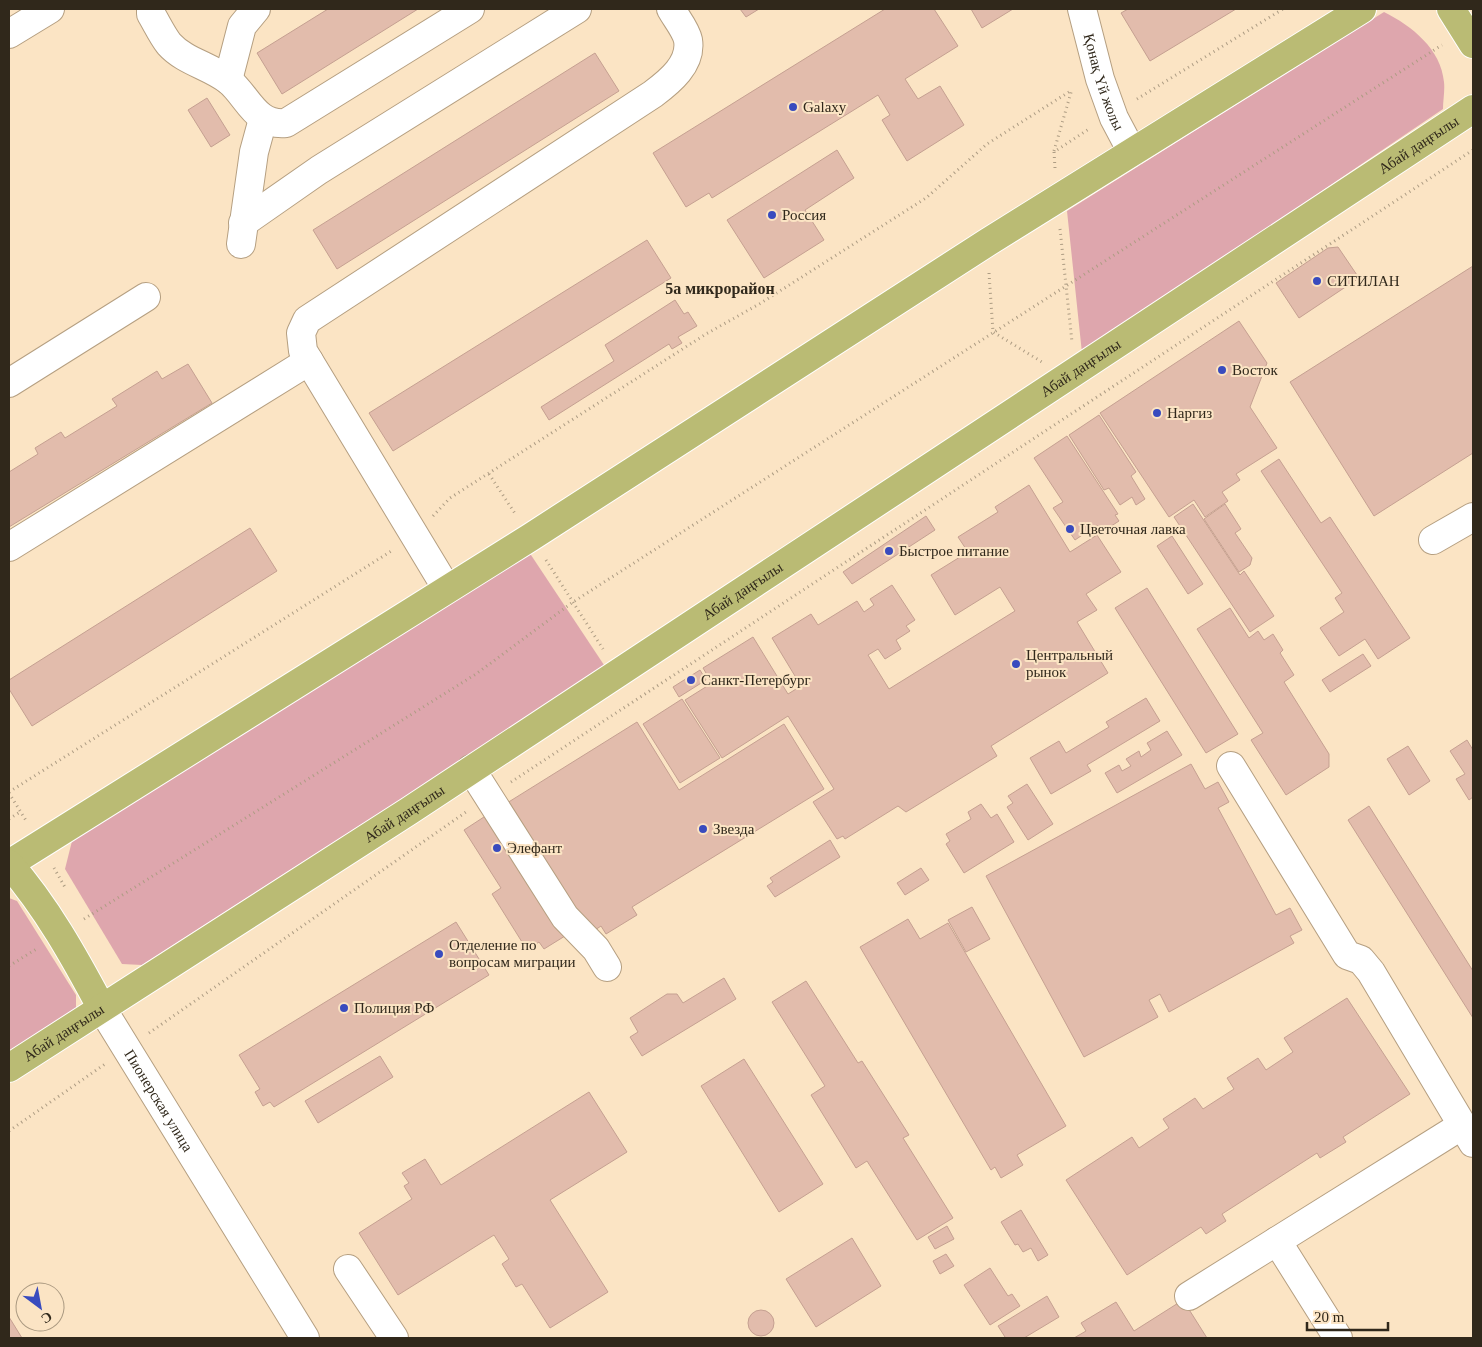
<svg xmlns="http://www.w3.org/2000/svg" width="1482" height="1347" font-family="Georgia,serif">
  <style>
    .green { fill: #dea6ad }
    .building { fill: #e2bcac; stroke: #c5a091 }
    .lines { fill: none; stroke-linecap: round; stroke-linejoin: round }
    .minor-casing { stroke: #b59f81; stroke-width: 30 }
    .major-casing { stroke: #fff; stroke-width: 30 }
    .path { stroke: #ad9c83; stroke-width: 3; stroke-dasharray: 1 4; stroke-linecap: butt }
    .minor { stroke: #fff; stroke-width: 28 }
    .major { stroke: #babb74; stroke-width: 28 }
    .poi-dot { fill: #394bbe; stroke: #fbe4c4; stroke-width: 2 }
    .labels { text-anchor: middle; dominant-baseline: central; stroke-width: 4; stroke-linejoin: round; paint-order: stroke }
    .street-label { font-size: 15px; fill: #30281b; stroke: #fbe4c4 }
    .poi-label { font-size: 15px; fill: #30281b; stroke: #fbe4c4; text-anchor: start }
    .neighbourhood-label { font-size: 16px; font-weight: bold; fill: #30281b; stroke: #fbe4c4 }
  </style>
  <rect width="100%" height="100%" fill="#fbe4c4"/>
  <g class="green">
    <path d="M1384,12C1412,26 1441,49 1444,82C1445,90 1443,101 1443,109L1082,353L1067,211Z"/>
    <path d="M529,552L606,668L142,965L122,964L65,869L72,841Z"/>
    <path d="M9,898L17,901L76,995V1008L69,1020L9,1059Z"/>
  </g>
  <g class="building">
    <path d="M328,9H418L282,94L257,53Z"/>
    <path d="M740,9H759L746,17Z"/>
    <path d="M885,9H934L958,46L905,79L918,99L940,86L964,125L907,161L882,120L890,115L878,95L712,198L709,193L686,207L653,153Z"/>
    <path d="M971,9H1013L982,28Z"/>
    <path d="M1128,9H1236L1150,61L1121,13Z"/>
    <path d="M595,53L619,91L337,269L313,230Z"/>
    <path d="M207,98L230,135L211,147L188,110Z"/>
    <path d="M837,150L854,178L805,210L824,240L764,278L727,220Z"/>
    <path d="M647,240L671,278L393,451L369,413Z"/>
    <path d="M1338,247L1359,278L1299,318L1276,283L1328,248Z"/>
    <path d="M1473,266V453L1374,516L1290,382Z"/>
    <path d="M675,300L684,314L688,312L697,326L678,337L682,343L672,349L669,344L549,420L541,407L614,361L605,345Z"/>
    <path d="M1239,321L1267,363L1250,407L1277,448L1236,474L1240,480L1222,492L1228,501L1205,517L1194,500L1169,517L1100,413Z"/>
    <path d="M188,364L212,403L9,527V472L38,454L35,448L61,432L65,438L117,406L112,399L157,371L162,379Z"/>
    <path d="M1099,415L1136,472L1131,476L1145,499L1136,505L1132,497L1120,505L1109,488L1104,490L1069,435Z"/>
    <path d="M1067,436L1118,514L1115,515L1119,521L1102,532L1097,525L1075,540L1053,508L1063,502L1034,458Z"/>
    <path d="M1279,459L1321,523L1330,517L1410,638L1378,659L1365,639L1339,656L1320,628L1344,612L1335,598L1342,593L1261,471Z"/>
    <path d="M1029,485L1070,552L1097,535L1121,572L1086,594L1097,610L1077,622L1108,673L991,746L997,756L906,812L898,806L845,839L843,836L837,839L813,802L834,789L788,716L722,758L685,700L712,683L703,668L753,637L788,694L801,686L772,638L811,614L818,625L857,601L864,612L874,605L870,599L892,585L915,620L906,626L910,631L896,640L901,649L885,659L878,649L868,655L889,689L1015,611L1000,587L955,615L931,575L968,552L958,537L998,512L995,507Z"/>
    <path d="M1193,504L1240,575L1244,571L1274,616L1250,632L1174,517Z"/>
    <path d="M1225,504L1241,529L1235,533L1252,558L1250,565L1239,572L1204,519Z"/>
    <path d="M926,516L935,530L852,584L843,572Z"/>
    <path d="M250,528L277,571L32,726L9,689V680Z"/>
    <path d="M1172,536L1203,584L1188,594L1157,546Z"/>
    <path d="M1147,588L1238,734L1206,753L1115,608Z"/>
    <path d="M1230,608L1249,638L1258,631L1264,640L1273,634L1283,650L1280,653L1294,675L1284,682L1329,754V767L1286,795L1251,740L1263,733L1197,629Z"/>
    <path d="M1363,654L1371,666L1330,692L1322,680Z"/>
    <path d="M700,670L706,680L679,697L673,687Z"/>
    <path d="M1146,698L1160,721L1087,765L1091,771L1051,794L1030,758L1059,741L1066,753L1109,727L1106,722Z"/>
    <path d="M682,699L720,758L680,783L643,724Z"/>
    <path d="M637,722L679,790L784,724L824,789L632,907L637,915L606,934L601,926L589,934L507,803Z"/>
    <path d="M1167,731L1182,755L1117,793L1105,773L1119,765L1122,771L1131,766L1126,759L1139,751L1141,757L1151,750L1147,743Z"/>
    <path d="M1467,740L1473,750V797L1469,800L1456,779L1465,774L1450,751Z"/>
    <path d="M1408,746L1430,781L1409,795L1387,759Z"/>
    <path d="M1191,764L1205,789L1218,782L1229,802L1218,808L1276,915L1290,908L1302,930L1290,936L1294,943L1169,1012L1160,994L1149,1000L1158,1017L1084,1057L986,876Z"/>
    <path d="M1027,784L1053,824L1028,840L1007,807L1013,803L1008,796Z"/>
    <path d="M981,804L991,818L997,814L1014,842L964,873L946,844L950,841L946,834L971,819L968,812Z"/>
    <path d="M1369,806L1473,971V1018L1348,820Z"/>
    <path d="M487,815L565,936L544,949L539,942L527,950L492,894L501,888L464,830Z"/>
    <path d="M830,840L840,857L775,897L767,886L773,882L770,878Z"/>
    <path d="M921,868L929,880L905,895L897,883Z"/>
    <path d="M972,907L990,939L966,952L948,920Z"/>
    <path d="M908,919L920,939L948,923L1066,1126L1017,1155L1023,1165L1001,1178L995,1167L991,1170L860,947Z"/>
    <path d="M456,922L489,975L274,1107L270,1102L263,1106L255,1092L260,1089L239,1055Z"/>
    <path d="M724,978L736,999L642,1056L630,1037L638,1032L630,1018L667,994H677L683,1003Z"/>
    <path d="M806,981L858,1063L862,1061L909,1135L903,1138L953,1218L917,1240L867,1161L856,1168L811,1095L825,1086L772,1002Z"/>
    <path d="M1347,998L1410,1094L1343,1137L1346,1142L1320,1158L1317,1153L1222,1214L1226,1221L1206,1234L1201,1227L1127,1275L1066,1180L1132,1137L1139,1148L1169,1128L1163,1119L1195,1098L1203,1109L1234,1089L1227,1078L1258,1058L1266,1070L1293,1052L1284,1038Z"/>
    <path d="M380,1056L393,1077L318,1123L305,1101Z"/>
    <path d="M744,1059L823,1184L779,1212L701,1086Z"/>
    <path d="M589,1092L627,1152L550,1200L608,1292L550,1328L522,1284L516,1287L502,1264L509,1259L494,1235L398,1295L359,1233L412,1199L404,1186L409,1183L402,1173L425,1159L441,1185Z"/>
    <path d="M1021,1210L1048,1255L1038,1261L1031,1248L1023,1252L1018,1244L1015,1245L1001,1222Z"/>
    <path d="M947,1226L954,1239L935,1249L928,1237Z"/>
    <path d="M852,1238L881,1286L816,1327L786,1279Z"/>
    <path d="M946,1254L954,1266L940,1274L933,1261Z"/>
    <path d="M990,1268L1008,1296L1012,1294L1020,1306L990,1325L964,1285Z"/>
    <path d="M1047,1296L1059,1317L1024,1338H1003L1005,1337L998,1326Z"/>
    <path d="M1183,1300L1207,1338H1074L1086,1331L1081,1323L1116,1302L1134,1331Z"/>
    <circle cx="761" cy="1323" r="13"/>
    <path d="M9,1317L22,1338H9Z"/>
  </g>
  <g class="lines">
    <g class="minor-casing">
      <g id="minor">
        <path d="M151,9V14C157,24 162,35 169,44C184,61 210,66 228,80C248,96 255,126 286,123L470,9"/>
        <path id="s1" d="M1082,9L1100,79L1114,118L1132,152"/>
        <path d="M9,34L50,9"/>
        <path d="M228,80L242,26L256,9"/>
        <path d="M243,223L319,170L577,9"/>
        <path d="M241,244L254,152L263,119"/>
        <path d="M9,383L146,297"/>
        <path d="M1433,540L1473,517"/>
        <path d="M9,547L309,361"/>
        <path d="M447,589L303,351L301,333L307,320L653,94C669,82 692,64 688,40C686,30 676,18 671,9"/>
        <path d="M1231,766L1347,955L1361,960L1371,972L1473,1143"/>
        <path d="M471,769L565,917L596,949L607,967"/>
        <path id="s2" d="M101,1007L305,1338"/>
        <path d="M1277,1241L1338,1338"/>
        <path d="M348,1269L394,1338"/>
        <path d="M1189,1296L1461,1126"/>
      </g>
    </g>
    <g class="major-casing">
      <g id="major">
        <path d="M1451,9L1473,44"/>
        <path d="M9,864L531,537L988,242L1362,9"/>
        <path d="M9,864C46,906 75,958 101,1007"/>
        <path id="s3" d="M9,1068L409,811L1473,109"/>
      </g>
    </g>
    <g class="path">
      <path d="M1137,99L1283,9"/>
      <path d="M1054,151L1072,89"/>
      <path d="M1055,168L1054,152L1089,129"/>
      <path d="M1060,229L1072,342"/>
      <path d="M989,273L993,332L1042,362"/>
      <path d="M489,474L516,515"/>
      <path d="M433,516L450,498L706,334L761,303L926,198L987,144L1072,90"/>
      <path d="M546,560L603,649"/>
      <path d="M511,782L1473,150"/>
      <path d="M9,792L393,550"/>
      <path d="M9,793L27,822"/>
      <path d="M9,819L20,812"/>
      <path d="M54,868L66,889"/>
      <path d="M84,919L476,674L573,602L1442,45"/>
      <path d="M9,966L38,948"/>
      <path d="M149,1033L466,812"/>
      <path d="M9,1131L105,1064"/>
    </g>
    <use href="#minor" class="minor"/>
    <use href="#major" class="major"/>
  </g>
  <g class="poi-dot">
    <circle cx="793" cy="107" r="5"/>
    <circle cx="772" cy="215" r="5"/>
    <circle cx="1317" cy="281" r="5"/>
    <circle cx="1222" cy="370" r="5"/>
    <circle cx="1157" cy="413" r="5"/>
    <circle cx="1070" cy="529" r="5"/>
    <circle cx="889" cy="551" r="5"/>
    <circle cx="1016" cy="664" r="5"/>
    <circle cx="691" cy="680" r="5"/>
    <circle cx="703" cy="829" r="5"/>
    <circle cx="497" cy="848" r="5"/>
    <circle cx="439" cy="954" r="5"/>
    <circle cx="344" cy="1008" r="5"/>
  </g>
  <g class="labels">
    <g class="street-label">
      <text stroke="none"><textPath href="#s1" startOffset="76">Қонақ Үй жолы</textPath></text>
      <text stroke="none"><textPath href="#s3" startOffset="1685">Абай даңғылы</textPath></text>
      <text stroke="none"><textPath href="#s3" startOffset="1280">Абай даңғылы</textPath></text>
      <text stroke="none"><textPath href="#s3" startOffset="875">Абай даңғылы</textPath></text>
      <text stroke="none"><textPath href="#s3" startOffset="470">Абай даңғылы</textPath></text>
      <text stroke="none"><textPath href="#s3" startOffset="65">Абай даңғылы</textPath></text>
      <text stroke="none"><textPath href="#s2" startOffset="110">Пионерская улица</textPath></text>
    </g>
    <g class="poi-label">
      <text x="803" y="107">Galaxy</text>
      <text x="782" y="215">Россия</text>
      <text x="1327" y="281">СИТИЛАН</text>
      <text x="1232" y="370">Восток</text>
      <text x="1167" y="413">Наргиз</text>
      <text x="1080" y="529">Цветочная лавка</text>
      <text x="899" y="551">Быстрое питание</text>
      <text x="1026" y="655">Центральный<tspan x="1026" dy="17">рынок</tspan></text>
      <text x="701" y="680">Санкт-Петербург</text>
      <text x="713" y="829">Звезда</text>
      <text x="507" y="848">Элефант</text>
      <text x="449" y="945">Отделение по<tspan x="449" dy="17">вопросам миграции</tspan></text>
      <text x="354" y="1008">Полиция РФ</text>
    </g>
    <g class="neighbourhood-label">
      <text x="720" y="288">5а микрорайон</text>
    </g>
  </g>
  <rect width="1482" height="1347" fill="none" stroke="#30281b" stroke-width="20"/>
  <g transform="translate(40 1307) rotate(148)"><circle r="24" fill="#fbe4c4" stroke="#aa9980"/>
  <path d="M0-4L9 19L0 12L-9 19Z" fill="#394bbe"/>
  <text y="-8" font-size="14" font-weight="bold" text-anchor="middle" fill="#30281b">С</text>
  </g>
  <path d="M1307 1322v8h81v-8" fill="none" stroke="#30281b" stroke-width="2.5"/>
  <text x="1314" y="1322" font-size="15" fill="#30281b" stroke="#fbe4c4" stroke-width="4" paint-order="stroke">20 m</text>
</svg>
